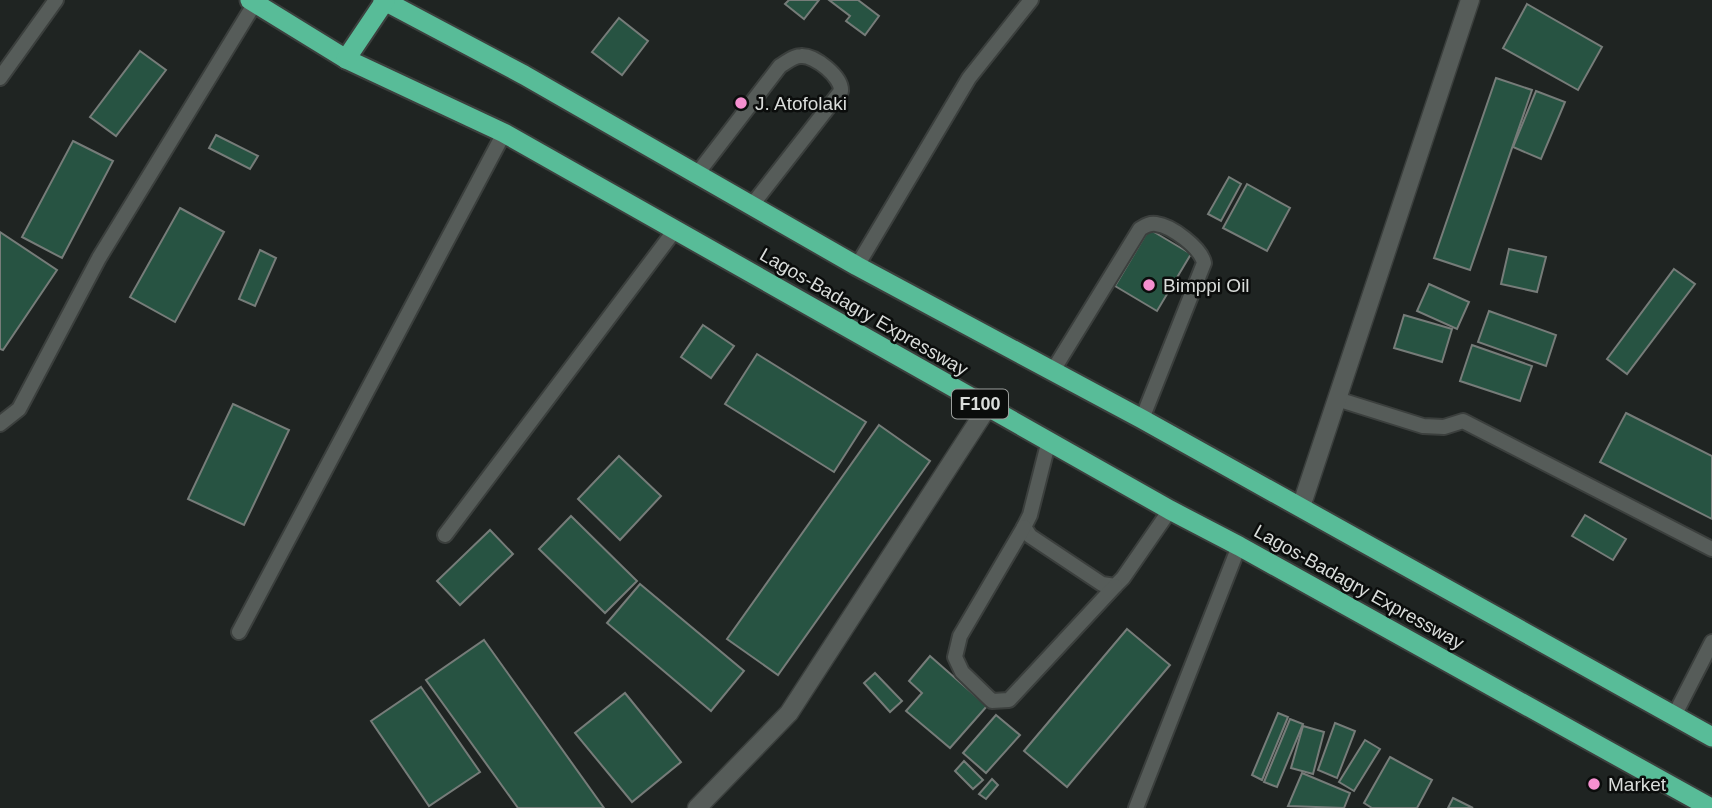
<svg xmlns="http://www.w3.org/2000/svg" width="1712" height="808" font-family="Helvetica,sans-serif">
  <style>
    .building { fill: #275342; stroke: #767c79; stroke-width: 2 }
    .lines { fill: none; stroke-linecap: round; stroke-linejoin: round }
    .service-casing { stroke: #3b3f3d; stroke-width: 18 }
    .minor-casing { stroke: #3b3f3d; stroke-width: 21 }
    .tertiary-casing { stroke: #3b3f3d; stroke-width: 21 }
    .trunk-casing { stroke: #3b3f3d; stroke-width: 23 }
    .service { stroke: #565c59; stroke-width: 14 }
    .minor { stroke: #565c59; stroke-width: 18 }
    .tertiary { stroke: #565c59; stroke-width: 18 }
    .trunk { stroke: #58bc98; stroke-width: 19 }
    .poi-dot { fill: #f690d0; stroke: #0b0d0c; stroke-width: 2.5 }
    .labels { text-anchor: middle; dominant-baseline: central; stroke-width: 5; stroke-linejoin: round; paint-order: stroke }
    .shield { fill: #0b0d0c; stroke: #9c9f9d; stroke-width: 2 }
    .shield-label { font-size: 18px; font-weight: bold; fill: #dadddb }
    .poi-label { font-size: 19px; fill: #dadddb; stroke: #0b0d0c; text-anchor: start }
    .street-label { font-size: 19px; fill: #dadddb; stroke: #0b0d0c }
  </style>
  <rect width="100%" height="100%" fill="#1f2422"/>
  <g class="building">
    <path d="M789,0H819L804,19L785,4Z"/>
    <path d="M829,0H858L879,16L865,35L846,21L850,16Z"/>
    <path d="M1527,4L1602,47L1578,90L1503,48Z"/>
    <path d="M619,18L648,41L622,75L592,52Z"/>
    <path d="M140,51L166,70L116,136L90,117Z"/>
    <path d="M1496,78L1532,90L1470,270L1434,258Z"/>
    <path d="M1536,91L1565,102L1541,159L1513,147Z"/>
    <path d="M216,135L258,156L250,169L209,148Z"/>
    <path d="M73,141L113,161L62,258L22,237Z"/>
    <path d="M1229,177L1241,184L1221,221L1208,214Z"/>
    <path d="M1247,184L1290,208L1267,251L1223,228Z"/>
    <path d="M180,208L224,232L175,322L130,297Z"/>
    <path d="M1149,229L1191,254L1157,311L1115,286Z"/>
    <path d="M0,232L57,270L3,350L0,349Z"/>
    <path d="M1509,249L1546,257L1537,292L1501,284Z"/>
    <path d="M260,250L276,258L255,306L239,299Z"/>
    <path d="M1674,269L1695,284L1627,374L1607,359Z"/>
    <path d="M1429,284L1469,302L1457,329L1417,311Z"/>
    <path d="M1489,311L1556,335L1546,366L1478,342Z"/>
    <path d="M1404,315L1452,329L1442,362L1394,348Z"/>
    <path d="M703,325L734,346L711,378L681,357Z"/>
    <path d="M1472,345L1532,366L1520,401L1460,381Z"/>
    <path d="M757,354L866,422L834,472L725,404Z"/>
    <path d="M233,404L289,430L244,525L188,499Z"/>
    <path d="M1626,413L1712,456V519L1600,462Z"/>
    <path d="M879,425L930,461L778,675L727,639Z"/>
    <path d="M619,456L661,496L620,540L578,499Z"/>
    <path d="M1585,515L1626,539L1613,560L1572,536Z"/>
    <path d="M571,516L637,581L605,613L539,549Z"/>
    <path d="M490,530L513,554L460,605L437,581Z"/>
    <path d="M640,584L744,671L711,711L607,623Z"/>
    <path d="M1127,629L1170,665L1067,787L1024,751Z"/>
    <path d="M484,640L604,808H518L426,680Z"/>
    <path d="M930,656L987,706L950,748L906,711L922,693L909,681Z"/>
    <path d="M875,673L902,701L890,712L864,683Z"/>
    <path d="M421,687L480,772L429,806L371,721Z"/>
    <path d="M625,693L681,762L632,802L575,733Z"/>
    <path d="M1278,713L1288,717L1262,780L1252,775Z"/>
    <path d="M996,715L1020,735L986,773L963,753Z"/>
    <path d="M1290,719L1303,724L1277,787L1264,782Z"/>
    <path d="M1335,723L1355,731L1337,778L1318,770Z"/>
    <path d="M1303,726L1324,732L1313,774L1291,768Z"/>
    <path d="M1365,740L1380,749L1354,791L1339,782Z"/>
    <path d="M1390,757L1432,780L1417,808H1372L1364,803Z"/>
    <path d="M964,761L983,780L973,789L955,771Z"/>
    <path d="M1302,773L1350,793L1344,808L1288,806Z"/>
    <path d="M992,779L998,785L986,799L979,794Z"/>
    <path d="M1453,798L1473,808H1448Z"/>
  </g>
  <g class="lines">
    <g class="service-casing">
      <g id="service">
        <path d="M0,78L56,0"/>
        <path d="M697,174L780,66C787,62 793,56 801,56C815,55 842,77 841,91L752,205"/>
        <path d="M857,266L969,78L1031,0"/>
        <path d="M1052,372L1140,229C1145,226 1149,223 1156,224C1172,226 1201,248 1204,263L1142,419"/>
        <path d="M1337,399L1423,426L1444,427L1463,421L1712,549"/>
        <path d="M0,424L19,409L99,258L255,3"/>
        <path d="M1049,440L1030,515L1024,527L1030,536L1102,584L1115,586L1123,578L1170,510"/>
        <path d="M1024,527L960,636L955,657L962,672L992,701L1009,700L1115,586"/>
        <path d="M445,535L675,230"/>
        <path d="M239,632L504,133"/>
        <path d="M1674,716L1712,642"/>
        <path d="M1136,808L1239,546"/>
      </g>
    </g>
    <g class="minor-casing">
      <path id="minor" d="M697,808L789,713L987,408"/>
    </g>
    <g class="tertiary-casing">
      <path id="tertiary" d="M1301,507L1470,0"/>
    </g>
    <g class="trunk-casing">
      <g id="trunk">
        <path d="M250,0L346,59L504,133L1170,510L1239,546L1711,808"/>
        <path d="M383,0L524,75L857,266L1142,419L1712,737"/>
        <path d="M346,59L385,1"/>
      </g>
    </g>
    <use href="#service" class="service"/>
    <use href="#minor" class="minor"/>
    <use href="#tertiary" class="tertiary"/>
    <use href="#trunk" class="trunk"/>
  </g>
  <g class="poi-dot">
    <circle cx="741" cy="103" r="7"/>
    <circle cx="1149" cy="285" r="7"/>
    <circle cx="1594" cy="784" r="7"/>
  </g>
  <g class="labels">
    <rect class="shield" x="952" y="389.5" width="56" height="29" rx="5"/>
    <g class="shield-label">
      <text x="980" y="404">F100</text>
    </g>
    <g class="poi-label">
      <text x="755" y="103">J. Atofolaki</text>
      <text x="1163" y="285">Bimppi Oil</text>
      <text x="1608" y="784">Market</text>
    </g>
    <g class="street-label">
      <text transform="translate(864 312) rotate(30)">Lagos-Badagry Expressway</text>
      <text transform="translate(1359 587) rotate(29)">Lagos-Badagry Expressway</text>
    </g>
  </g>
</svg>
